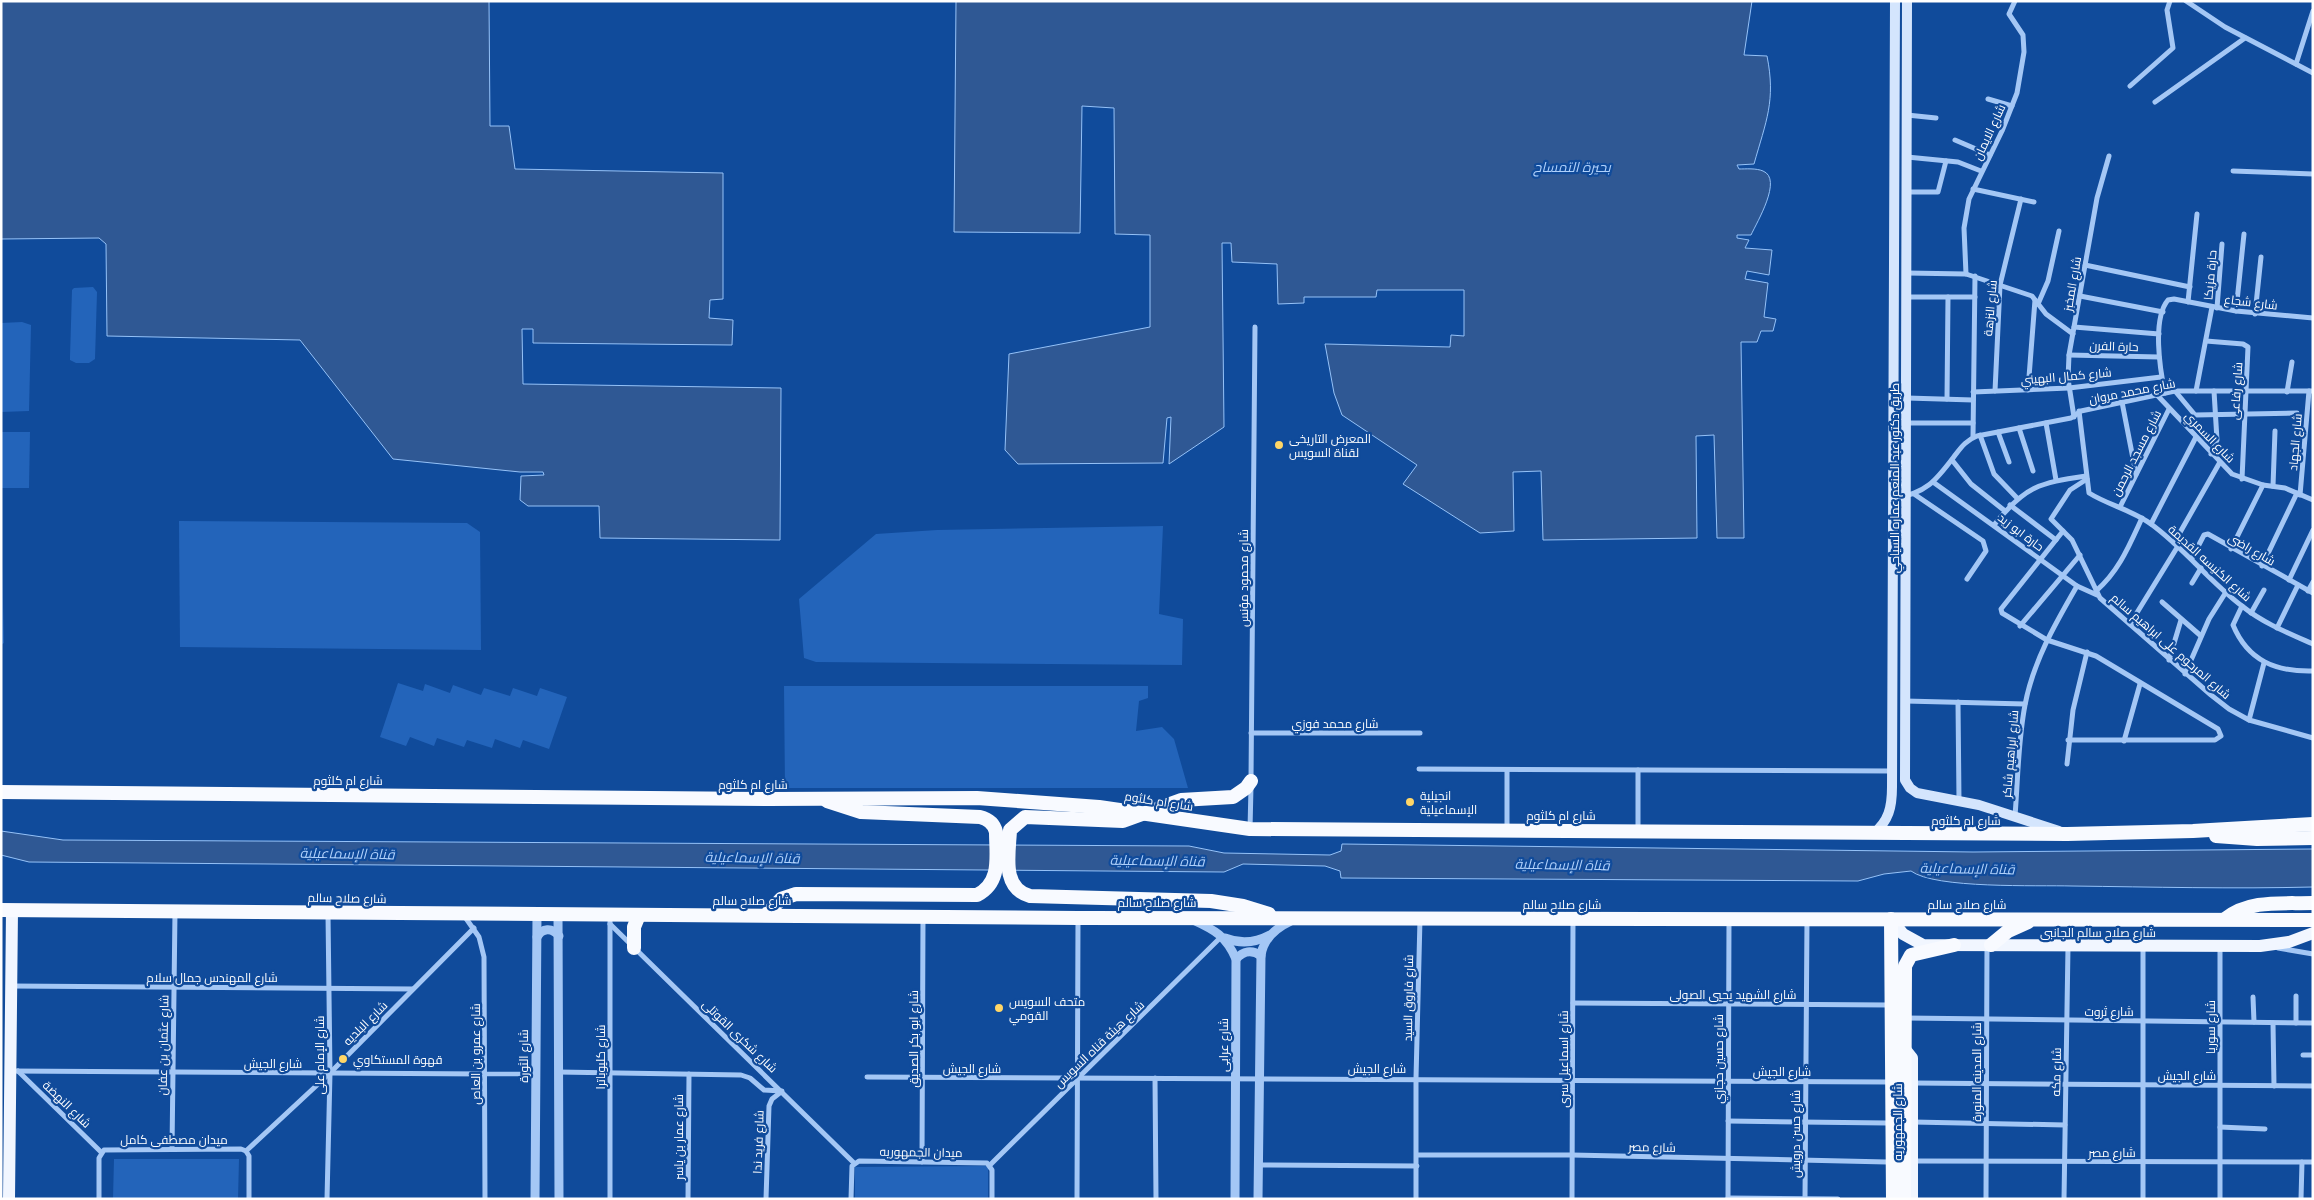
<svg xmlns="http://www.w3.org/2000/svg" width="2314" height="1200" font-family="Lato,Cairo,sans-serif">
  <style>
    .green { fill: #2364ba }
    .water { fill: #2f5894; stroke: #95c2f8 }
    .lines { fill: none; stroke-linecap: round; stroke-linejoin: round }
    .pedestrian { stroke: #a4c7f5; stroke-width: 4.5 }
    .minor { stroke: #a4c7f5; stroke-width: 5 }
    .tertiary { stroke: #a4c7f5; stroke-width: 9 }
    .secondary { stroke: #d4e5fd; stroke-width: 10 }
    .primary { stroke: #f1f6ff; stroke-width: 12 }
    .trunk { stroke: #f8faff; stroke-width: 14 }
    .poi-dot { fill: #ffd667; stroke: #104b9b; stroke-width: 2 }
    .labels { text-anchor: middle; dominant-baseline: central; stroke-width: 4.5; stroke-linejoin: round; paint-order: stroke }
    .street-label { font-size: 12px; fill: #fff; stroke: #104b9b }
    .poi-label { font-size: 12px; fill: #fff; stroke: #104b9b; text-anchor: start }
    .water-label { font-size: 14px; font-style: italic; fill: #b0d1fb; stroke: #104b9b }
  </style>
  <rect width="100%" height="100%" fill="#104b9b"/>
  <g class="green">
    <path d="M93,287L97,292L95,359L89,363H76L70,360V357L72,290L74,288Z"/>
    <path d="M22,322L31,325L29,411L1,412V323Z"/>
    <path d="M30,432L29,488H1V432Z"/>
    <path d="M179,521L467,523L480,532L481,650L180,647Z"/>
    <path d="M1,524L4,643L1,645Z"/>
    <path d="M1163,526L1159,614L1183,619L1182,665L816,662L804,658L799,599L876,534L937,530Z"/>
    <path d="M398,683L423,691L425,684L450,693L453,685L481,695L484,688L510,696L513,688L537,696L540,688L567,697L549,749L523,740L520,748L495,739L492,748L467,740L464,747L437,738L434,746L410,737L406,746L380,737Z"/>
    <path d="M784,686H1148V698L1139,701L1136,731L1162,727L1174,739L1188,788H785Z"/>
    <path d="M114,1159H239L238,1199H113Z"/>
    <path d="M988,1166V1199H855V1167Z"/>
  </g>
  <g class="water">
    <path d="M1,1H489L490,126H509L515,169L723,173V299L710,300L709,318L733,320L732,345L533,343V329H522L523,384L781,388L780,540L600,538L599,506H528L520,500L521,476L544,475L543,472H520L393,459L300,340L107,336L106,244L99,238L1,239Z"/>
    <path d="M956,1H1752L1744,55L1767,56C1776,101 1766,121 1754,164L1737,165L1739,169C1746,169 1756,168 1763,171C1783,179 1757,222 1751,235H1737V238L1749,240L1745,248L1772,250L1769,275L1747,271L1745,279L1768,283L1764,317L1776,319L1773,331H1761L1757,342H1741L1744,538H1717L1714,435L1696,436L1697,538L1543,540L1541,471L1513,472L1514,531L1480,533L1403,484L1417,465L1342,415L1334,393L1325,344L1450,347L1451,335L1464,336V290H1377L1376,297H1304V303L1278,304L1277,264L1232,262L1231,243H1222L1224,427L1169,464L1171,417L1167,418L1163,463L1018,464L1005,450L1009,354L1150,327V235L1115,234L1114,108L1082,106L1080,233L954,232Z"/>
    <path d="M1,831L63,840L1189,846L1224,853L1330,855L1341,851L1342,844L1973,852L2313,849V887C2233,889 2153,887 2072,886C2038,885 1935,889 1911,871L1884,874L1858,881L1341,878L1340,871L1325,866L1243,864L1224,872L29,862L1,855Z"/>
  </g>
  <g class="lines">
    <path class="pedestrian" d="M485,1074H536"/>
    <g class="minor">
      <path d="M2186,1L2225,27L2313,73"/>
      <path d="M2296,64L2313,11"/>
      <path d="M2130,86L2173,48L2167,10L2170,1"/>
      <path d="M1988,99L2012,106"/>
      <path d="M2155,102L2245,38"/>
      <path d="M1907,115L1936,118"/>
      <path d="M1955,140L1990,155"/>
      <path d="M1907,157L1958,162L1981,171"/>
      <path d="M2233,171L2313,174"/>
      <path d="M1973,189L2034,202"/>
      <path d="M1907,192H1938L1946,161"/>
      <path d="M2085,265L2190,287"/>
      <path d="M1907,273L1966,274L2032,296L2046,314L2073,334"/>
      <path d="M1966,274L1964,228L1969,199L2002,131L2017,93L2024,52L2023,35L2009,14L2015,1"/>
      <path d="M2080,296L2163,312"/>
      <path d="M1907,297H1975"/>
      <path d="M2188,302L2197,214"/>
      <path d="M2038,304L2048,281L2059,231"/>
      <path d="M2217,308L2222,244"/>
      <path d="M2236,311L2244,234"/>
      <path d="M2255,314L2261,257"/>
      <path d="M2074,327L2159,334"/>
      <path d="M2206,341L2243,344L2248,347L2242,479"/>
      <path d="M2069,355L2159,357"/>
      <path d="M2028,390L2035,300"/>
      <path d="M1995,391L2000,285L2021,199"/>
      <path d="M2175,391L2195,415L2297,413"/>
      <path d="M2196,391L2212,307"/>
      <path d="M1973,392L2069,388L2161,377"/>
      <path d="M2287,392L2292,362"/>
      <path d="M2165,393C2160,370 2152,319 2168,300L2174,299L2236,311L2313,318"/>
      <path d="M2157,395L2232,474L2263,485L2285,488L2313,500"/>
      <path d="M1907,398L1973,400"/>
      <path d="M1947,399L1948,297"/>
      <path d="M2122,402L2136,474"/>
      <path d="M2079,411L2089,493C2108,505 2132,510 2151,524C2184,548 2209,581 2242,606C2263,623 2288,633 2313,644"/>
      <path d="M2074,417L2068,379L2069,355L2097,198L2109,156"/>
      <path d="M1907,423H1973"/>
      <path d="M2046,423L2056,480"/>
      <path d="M2019,428L2033,471"/>
      <path d="M1998,432L2009,462"/>
      <path d="M1980,435L1994,474L2017,498"/>
      <path d="M1973,437L1975,276"/>
      <path d="M2211,454L2217,440L2214,391"/>
      <path d="M1952,460L1971,484L2005,511"/>
      <path d="M2087,479L2070,490L2051,519L2072,540L2100,598L2211,695L2229,709L2249,720L2313,738"/>
      <path d="M1933,482L2077,586L2097,595"/>
      <path d="M2273,486L2275,431"/>
      <path d="M1914,494L1983,541L1986,551L1967,579"/>
      <path d="M2300,495L2309,391"/>
      <path d="M1894,498C1927,494 1937,479 1956,454C1962,446 1967,440 1977,436L2071,418L2081,411L2175,391H2313"/>
      <path d="M2010,505L2056,540"/>
      <path d="M2120,507L2169,409"/>
      <path d="M2151,524L2196,437"/>
      <path d="M1994,525C2025,486 2039,483 2086,476"/>
      <path d="M2063,531L2001,609L2002,613L2047,640L2096,656L2218,729L2221,736L2215,740H2068"/>
      <path d="M2174,543L2220,462"/>
      <path d="M2231,549L2263,485"/>
      <path d="M2192,558L2204,535L2208,534L2313,593"/>
      <path d="M2262,566L2297,493"/>
      <path d="M2289,580L2313,530"/>
      <path d="M2192,583L2201,568"/>
      <path d="M2096,591C2119,571 2129,546 2142,518"/>
      <path d="M2308,591L2313,582"/>
      <path d="M2162,602L2201,636"/>
      <path d="M2242,606L2233,625C2248,661 2276,672 2313,671"/>
      <path d="M2251,613L2264,590"/>
      <path d="M2130,624L2178,546"/>
      <path d="M2020,626L2080,555"/>
      <path d="M2277,628L2298,585"/>
      <path d="M2169,660L2181,620"/>
      <path d="M2185,674L2209,619L2226,592"/>
      <path d="M1905,701L2025,704"/>
      <path d="M1958,702L1959,800"/>
      <path d="M2249,720L2264,663"/>
      <path d="M1251,733H1420"/>
      <path d="M2124,741L2140,684"/>
      <path d="M2067,764L2073,710L2087,652"/>
      <path d="M1419,769L1892,771"/>
      <path d="M1507,770V829"/>
      <path d="M1638,770V830"/>
      <path d="M1251,779L1255,327"/>
      <path d="M2015,816C2018,779 2018,741 2025,705C2033,662 2055,624 2077,586"/>
      <path d="M1250,829L1251,787"/>
      <path d="M465,917L479,937L484,957L485,1199"/>
      <path d="M610,924L854,1163"/>
      <path d="M2278,948L2313,954"/>
      <path d="M11,986L413,989"/>
      <path d="M2296,996V1023"/>
      <path d="M2253,997L2254,1022"/>
      <path d="M1573,1003L1889,1005"/>
      <path d="M1906,1018L2313,1023"/>
      <path d="M2273,1023L2274,1086"/>
      <path d="M2303,1055H2313"/>
      <path d="M11,1071L485,1074"/>
      <path d="M18,1071L101,1152"/>
      <path d="M558,1072L741,1075L750,1078L764,1090L782,1091"/>
      <path d="M867,1077L1888,1082"/>
      <path d="M1155,1078L1156,1199"/>
      <path d="M1913,1083L2313,1086"/>
      <path d="M1728,1121L1887,1123"/>
      <path d="M1913,1122L2065,1125"/>
      <path d="M2220,1127L2265,1129"/>
      <path d="M172,1149L175,912"/>
      <path d="M246,1151L330,1073L474,928"/>
      <path d="M1417,1155H1572L1887,1162"/>
      <path d="M1913,1161L2313,1162"/>
      <path d="M922,1162L923,918"/>
      <path d="M990,1165L1222,936"/>
      <path d="M1258,1165L1417,1166"/>
      <path d="M1728,1198L1838,1199"/>
      <path d="M99,1199V1158L104,1150L241,1149L246,1151L249,1156V1199"/>
      <path d="M327,1199L330,1073L328,914"/>
      <path d="M610,1199V922"/>
      <path d="M688,1199L689,1074"/>
      <path d="M766,1199L769,1106L772,1099L781,1092"/>
      <path d="M851,1199L852,1166L859,1161L987,1163L992,1170V1199"/>
      <path d="M1077,1199L1078,919"/>
      <path d="M1416,1199V1078L1420,919"/>
      <path d="M1572,1199L1573,919"/>
      <path d="M1728,1199L1729,919"/>
      <path d="M1805,1199L1807,919"/>
      <path d="M1986,1199L1987,946"/>
      <path d="M2064,1199L2068,947"/>
      <path d="M2143,1199V947"/>
      <path d="M2220,1199V947"/>
      <path d="M2301,1199L2302,1162"/>
    </g>
    <g class="tertiary">
      <path d="M558,914L559,1199"/>
      <path d="M1193,920C1215,930 1226,936 1236,959L1235,1199"/>
      <path d="M537,937C542,928 552,927 559,936"/>
      <path d="M1225,938C1240,944 1255,943 1270,935"/>
      <path d="M1236,959C1243,951 1252,949 1261,956"/>
      <path d="M535,1199L537,914"/>
      <path d="M1258,1199L1261,956C1263,938 1276,928 1291,921"/>
    </g>
    <g class="secondary">
      <path d="M1907,1L1905,780L1910,788L1917,793L1979,805L2059,831"/>
      <path d="M1873,834C1889,821 1892,807 1892,787L1895,1"/>
    </g>
    <g class="primary">
      <path d="M1891,919L1903,934L1923,945L2260,946L2289,942L2313,933"/>
      <path d="M1904,1048L1912,1058V1199"/>
      <path d="M9,1199L12,910"/>
    </g>
    <g class="trunk">
      <path d="M1251,781L1246,788L1233,797L1181,800L1123,821L1025,817L1010,830C1009,854 1001,888 1030,896L1211,901L1243,906L1269,914"/>
      <path d="M1,792L768,799L977,798L1099,807L1250,829L2067,834L2193,831L2313,824"/>
      <path d="M2216,836L2257,839L2313,838"/>
      <path d="M1,910L1078,918L2313,920"/>
      <path d="M767,914L781,899L796,894L977,895C1002,882 996,856 996,832C994,823 988,819 980,817L861,812L827,801"/>
      <path d="M1891,919L1893,1199"/>
      <path d="M2225,919C2250,899 2283,904 2313,903"/>
      <path d="M1991,945L2008,931L2028,922"/>
      <path d="M634,948V927L639,915"/>
      <path d="M1904,1199L1905,966L1911,955L1954,945"/>
    </g>
  </g>
  <g class="poi-dot">
    <circle cx="1279" cy="445" r="5"/>
    <circle cx="1410" cy="802" r="5"/>
    <circle cx="999" cy="1008" r="5"/>
    <circle cx="343" cy="1059" r="5"/>
  </g>
  <g class="labels">
    <g class="street-label">
      <text transform="translate(1989 132) rotate(-65)">شارع الايمان</text>
      <text transform="translate(2210 275) rotate(-85)">حارة مزيكا</text>
      <text transform="translate(2072 284) rotate(-80)">شارع المخبز</text>
      <text transform="translate(2251 302) rotate(7)">شارع شجاع</text>
      <text transform="translate(1990 308) rotate(-85)">شارع النزهة</text>
      <text transform="translate(2114 346) rotate(2)">حارة الفرن</text>
      <text transform="translate(2066 376) rotate(-5)">شارع كمال البهيني</text>
      <text transform="translate(2132 391) rotate(-11)">شارع محمد مروان</text>
      <text transform="translate(2236 391) rotate(-86)">شارع رفاعى</text>
      <text transform="translate(2210 437) rotate(46)">شارع السمري</text>
      <text transform="translate(2295 442) rotate(-85)">شارع الجهاد</text>
      <text transform="translate(2136 453) rotate(-63)">شارع مسجد الرحمن</text>
      <text transform="translate(1894 478) rotate(-90)">طريق دكتور عبد المنعم عماره السياحي</text>
      <text transform="translate(2021 532) rotate(37)">حارة ابو زيد</text>
      <text transform="translate(2252 549) rotate(30)">شارع راضى</text>
      <text transform="translate(2210 563) rotate(42)">شارع الكنيسه القديمة</text>
      <text transform="translate(1243 578) rotate(-90)">شارع محمود مؤنس</text>
      <text transform="translate(2171 646) rotate(41)">شارع المرحوم على ابراهيم سالم</text>
      <text x="1335" y="723">شارع محمد فوزي</text>
      <text transform="translate(2010 754) rotate(-85)">شارع ابراهيم شاكر</text>
      <text x="348" y="780">شارع ام كلثوم</text>
      <text x="753" y="784">شارع ام كلثوم</text>
      <text transform="translate(1159 801) rotate(9)">شارع ام كلثوم</text>
      <text x="1561" y="815">شارع ام كلثوم</text>
      <text x="1966" y="820">شارع ام كلثوم</text>
      <text transform="translate(347 898) rotate(1)">شارع صلاح سالم</text>
      <text x="752" y="900">شارع صلاح سالم</text>
      <text x="1157" y="902">شارع صلاح سالم</text>
      <text x="1562" y="904">شارع صلاح سالم</text>
      <text x="1967" y="904">شارع صلاح سالم</text>
      <text x="2098" y="932">شارع صلاح سالم الجانبى</text>
      <text x="212" y="977">شارع المهندس جمال سلام</text>
      <text x="1733" y="994">شارع الشهيد يحيي الصولى</text>
      <text transform="translate(1408 998) rotate(-89)">شارع فاروق السيد</text>
      <text x="2109" y="1011">شارع ثروت</text>
      <text transform="translate(365 1023) rotate(-45)">شارع البلديه</text>
      <text transform="translate(2210 1027) rotate(-90)">شارع سوريا</text>
      <text transform="translate(740 1036) rotate(44)">شارع شكرى القوتلى</text>
      <text transform="translate(913 1039) rotate(-90)">شارع ابو بكر الصديق</text>
      <text transform="translate(1099 1044) rotate(-44)">شارع هيئة قناه السويس</text>
      <text transform="translate(163 1045) rotate(-89)">شارع عثمان بن عفان</text>
      <text transform="translate(1223 1045) rotate(-90)">شارع عرابى</text>
      <text transform="translate(475 1054) rotate(-90)">شارع عمرو بن العاص</text>
      <text transform="translate(319 1055) rotate(-90)">شارع الإمام على</text>
      <text transform="translate(523 1056) rotate(-90)">شارع الثورة</text>
      <text transform="translate(600 1057) rotate(-90)">شارع كليوباترا</text>
      <text transform="translate(1563 1059) rotate(-90)">شارع اسماعيل سرى</text>
      <text transform="translate(1718 1059) rotate(-90)">شارع حسين حجازي</text>
      <text x="273" y="1063">شارع الجيش</text>
      <text x="972" y="1068">شارع الجيش</text>
      <text x="1377" y="1068">شارع الجيش</text>
      <text x="1782" y="1071">شارع الجيش</text>
      <text transform="translate(1976 1072) rotate(-90)">شارع المدينه المنورة</text>
      <text transform="translate(2056 1072) rotate(-89)">شارع مكه</text>
      <text x="2187" y="1075">شارع الجيش</text>
      <text transform="translate(67 1104) rotate(44)">شارع النهضة</text>
      <text transform="translate(1897 1122) rotate(-90)">شارع الجمهوريه</text>
      <text transform="translate(1795 1134) rotate(-90)">شارع حسن درويش</text>
      <text transform="translate(678 1137) rotate(-90)">شارع عمار بن ياسر</text>
      <text x="174" y="1139">ميدان مصطفى كامل</text>
      <text transform="translate(758 1142) rotate(-88)">شارع فريد ندا</text>
      <text transform="translate(1652 1147) rotate(1)">شارع مصر</text>
      <text transform="translate(921 1152) rotate(1)">ميدان الجمهوريه</text>
      <text x="2112" y="1152">شارع مصر</text>
    </g>
    <g class="poi-label">
      <text x="1289" y="438">المعرض التاريخى<tspan x="1289" dy="14">لقناة السويس</tspan></text>
      <text x="1420" y="795">انجيلية<tspan x="1420" dy="14">الإسماعيلية</tspan></text>
      <text x="1009" y="1001">متحف السويس<tspan x="1009" dy="14">القومي</tspan></text>
      <text x="353" y="1059">قهوة المستكاوي</text>
    </g>
    <g class="water-label">
      <text x="1572" y="166">بحيرة التمساح</text>
      <text transform="translate(347 853) rotate(1)">قناة الإسماعيلية</text>
      <text transform="translate(752 857) rotate(1)">قناة الإسماعيلية</text>
      <text transform="translate(1157 860) rotate(1)">قناة الإسماعيلية</text>
      <text transform="translate(1562 864) rotate(1)">قناة الإسماعيلية</text>
      <text transform="translate(1967 868) rotate(1)">قناة الإسماعيلية</text>
    </g>
  </g>
  <rect width="2314" height="1200" fill="none" stroke="#ffffff" stroke-width="5"/>
</svg>
